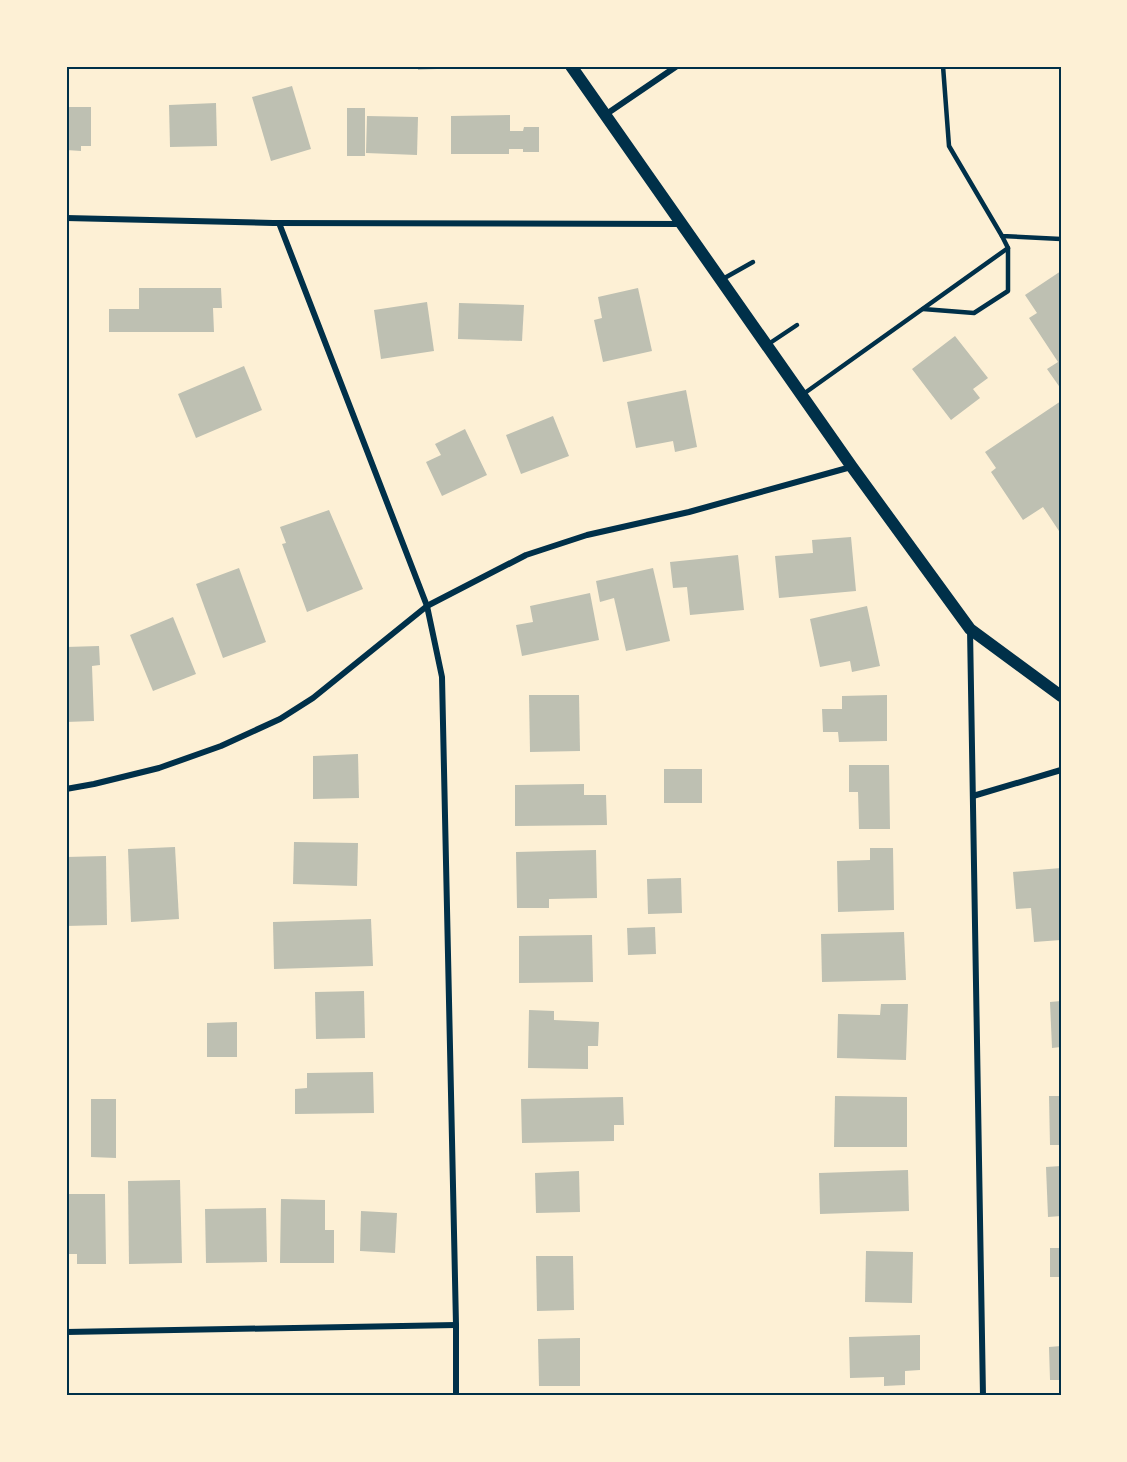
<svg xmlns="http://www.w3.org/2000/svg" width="1127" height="1462" font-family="Figtree,sans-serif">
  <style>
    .building { fill: #bec0b2 }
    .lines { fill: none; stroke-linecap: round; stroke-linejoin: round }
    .service { stroke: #003049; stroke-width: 4.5 }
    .minor { stroke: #003049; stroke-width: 6 }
    .secondary { stroke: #003049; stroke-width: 12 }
    .neatline { fill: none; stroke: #003049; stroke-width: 2 }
  </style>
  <rect width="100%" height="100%" fill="#fdf0d5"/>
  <g class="building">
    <path d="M418,66H436L437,69L418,70Z"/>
    <path d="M292,86L311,149L271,161L252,97Z"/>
    <path d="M216,103L217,146L170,147L169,105Z"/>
    <path d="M66,107H91V146H81V151L66,150Z"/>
    <rect x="347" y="108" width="18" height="48"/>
    <path d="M510,115V131H523L524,127H539V152H523V149H509V154H451V116Z"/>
    <path d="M367,116L418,117L417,155L366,153Z"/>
    <path d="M1061,271V389L1047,369L1058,362L1029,318L1037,313L1025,295Z"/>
    <path d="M139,288H221L222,308H213L214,332H109V309H139Z"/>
    <path d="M638,288L652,351L603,362L594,320L602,318L598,297Z"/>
    <path d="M427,302L434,351L381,359L374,310Z"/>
    <path d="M459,303L524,305L522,341L458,339Z"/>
    <path d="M955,336L988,378L973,389L980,398L951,420L912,369Z"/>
    <path d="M244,366L262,410L196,438L178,394Z"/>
    <path d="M686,390L697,447L675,452L673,441L636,448L627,402Z"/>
    <path d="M1061,401V534L1043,507L1023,520L991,472L996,468L985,452Z"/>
    <path d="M553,416L569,456L521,474L506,435Z"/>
    <path d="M465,429L487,475L442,496L426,462L441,455L435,444Z"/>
    <path d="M329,510L363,589L307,612L282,544L286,543L280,527Z"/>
    <path d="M851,537L856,591L779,598L775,556L813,553L812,540Z"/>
    <path d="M738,555L744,610L690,615L687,587L673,588L670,562Z"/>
    <path d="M239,568L266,642L223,658L196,584Z"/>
    <path d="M653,568L670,641L626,651L614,598L600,602L596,581Z"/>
    <path d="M590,593L599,640L522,656L516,625L533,622L530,606Z"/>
    <path d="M867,606L880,666L852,672L850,661L820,667L810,619Z"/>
    <path d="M173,617L196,674L153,691L130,635Z"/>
    <path d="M99,646L100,665L92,666L94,721L66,722V647Z"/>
    <path d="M529,695H579L580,751L530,752Z"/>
    <path d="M887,695V741L839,742L838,732H823L822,709H842V696Z"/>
    <path d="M358,754L359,798L313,799V756Z"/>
    <path d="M849,765H889L890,829H859L858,792H849Z"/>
    <rect x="664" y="769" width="38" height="34"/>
    <path d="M584,784V795H606L607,825L515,826V785Z"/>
    <path d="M294,842L358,843L357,886L293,884Z"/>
    <path d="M175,847L179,919L131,922L128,849Z"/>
    <path d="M870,848H893L894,910L838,912L837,861L870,860Z"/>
    <path d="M596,850L597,898L549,899V908H517L516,852Z"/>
    <path d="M106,856L107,925L66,926V857Z"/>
    <path d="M1061,868V940L1034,942L1031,908L1016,909L1013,872Z"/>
    <path d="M681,878L682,913L648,914L647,879Z"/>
    <path d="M371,919L373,966L274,969L273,922Z"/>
    <path d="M655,927L656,954L628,955L627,928Z"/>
    <path d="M904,932L906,980L822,982L821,934Z"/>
    <path d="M592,935L593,982L519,983V936Z"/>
    <path d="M364,991L365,1038L316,1039L315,992Z"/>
    <path d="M1061,1001V1047L1052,1048L1050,1002Z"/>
    <path d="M881,1004H908L906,1060L837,1058L838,1014L880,1015Z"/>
    <path d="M529,1010L554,1011V1020L599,1022L598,1046H588V1069L528,1068Z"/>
    <path d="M237,1022V1057H207V1023Z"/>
    <path d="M373,1072L374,1113L295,1114V1089L307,1088V1073Z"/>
    <path d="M835,1096L907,1097V1147H834Z"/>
    <path d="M1049,1096H1061V1145H1050Z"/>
    <path d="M623,1097L624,1125H614V1141L522,1143L521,1099Z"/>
    <path d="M91,1099H116V1158L91,1157Z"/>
    <path d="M1061,1166V1216L1048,1217L1046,1167Z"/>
    <path d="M908,1170L909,1211L820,1214L819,1173Z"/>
    <path d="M579,1171L580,1212L536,1213L535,1173Z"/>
    <path d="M180,1180L182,1263L129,1264L128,1181Z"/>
    <path d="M66,1194H105L106,1264H77V1254H66Z"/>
    <path d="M281,1199L325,1200V1230H334V1263H280Z"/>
    <path d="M266,1208L267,1262L206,1263L205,1209Z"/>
    <path d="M361,1211L397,1213L395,1253L360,1251Z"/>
    <rect x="1050" y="1248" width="11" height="29"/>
    <path d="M866,1251L913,1252L912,1303L865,1302Z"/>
    <path d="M536,1256H573L574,1310L537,1311Z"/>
    <path d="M920,1335V1370L905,1371V1385L884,1386V1377L850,1378L849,1337Z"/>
    <path d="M580,1338V1386H539L538,1339Z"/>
    <path d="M1061,1346V1380H1050L1049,1347Z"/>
  </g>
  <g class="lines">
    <g class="service">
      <path d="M943,66L949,146L1002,236L1061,239"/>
      <path d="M721,280L753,262"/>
      <path d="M923,309L974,313L1008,291V248"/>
      <path d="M767,345L797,325"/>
      <path d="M802,395L1008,248L1002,236"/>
    </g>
    <g class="minor">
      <path d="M605,115L677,66"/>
      <path d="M66,218L273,223L682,224"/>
      <path d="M279,223L427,606L442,677L456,1325V1396"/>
      <path d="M970,629L983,1396"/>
      <path d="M66,789L94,784L159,768L221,746L280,719L313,698L427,606L526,555L587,535L689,512L851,467"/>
      <path d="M973,796L1061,770"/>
      <path d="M66,1332L456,1325"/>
    </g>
    <path class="secondary" d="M571,66L852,467L970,629L1061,696"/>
  </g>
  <rect width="1127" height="1462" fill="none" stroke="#fdf0d5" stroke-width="135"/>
  <rect x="68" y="68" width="992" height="1326" class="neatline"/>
</svg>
